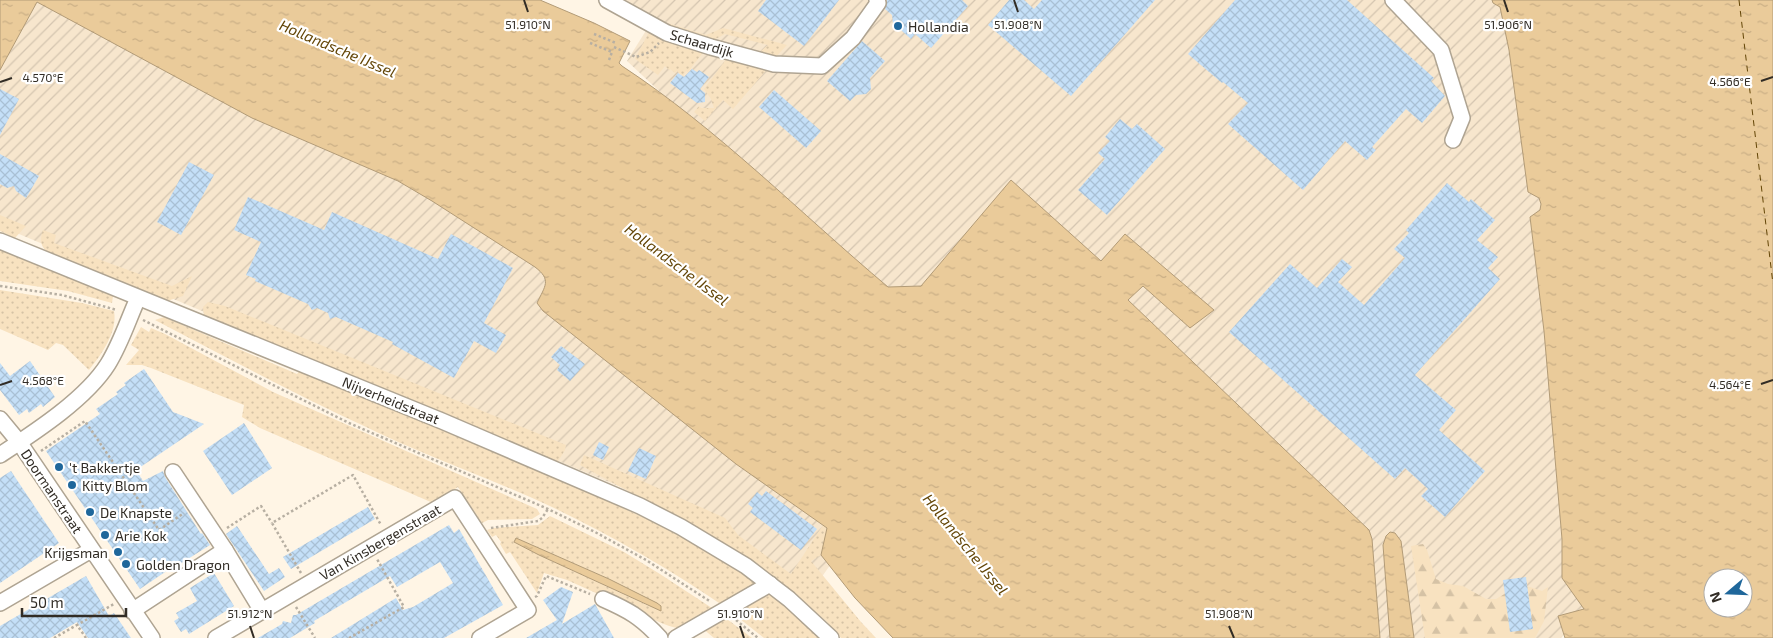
<svg xmlns="http://www.w3.org/2000/svg" width="1773" height="638" font-family="'Exo 2',sans-serif">
  <style>
    .industrial { fill: url(#industrial-furrows) }
    .grass { fill: url(#grass-dots); fill-rule: evenodd }
    .forest { fill: url(#forest-firs) }
    .water { fill: url(#water-ripples); stroke: #b29b77; fill-rule: evenodd }
    .lines { fill: none; stroke-linecap: round; stroke-linejoin: round }
    .ferry { stroke: #634506; stroke-width: 1; stroke-dasharray: 6 5; stroke-linecap: butt }
    .building { fill: url(#building-cross-hatch) }
    .minor-casing { stroke: #afa492; stroke-width: 18 }
    .path { stroke: #b7afa2; stroke-width: 2.5; stroke-dasharray: 2.5 2.5; stroke-linecap: butt }
    .minor { stroke: #fff; stroke-width: 15 }
    .ticks { fill: none; stroke: #312c25; stroke-width: 2 }
    .poi-dot { fill: #1f679b; stroke: #fff; stroke-width: 2 }
    .labels { text-anchor: middle; dominant-baseline: central; stroke-width: 4.5; stroke-linejoin: round; paint-order: stroke }
    .poi-label { font-size: 14px; fill: #312c25; stroke: #fff; text-anchor: start }
    .street-label { font-size: 14px; fill: #312c25; stroke: #fff }
    .water-label { font-size: 15px; font-style: italic; fill: #634506; stroke: #fff }
    .ticks-label { font-size: 12px; text-anchor: middle; fill: #312c25; stroke: #fff; stroke-width: 4.5; stroke-linejoin: round; paint-order: stroke }
  </style>
  <defs>
    <pattern id="industrial-furrows" width="10" height="10" patternUnits="userSpaceOnUse" patternTransform="scale(1.25)"><rect width="10" height="10" fill="#f7e6cd"/><path d="M-1 1l2-2M0 10L10 0M9 11l2-2" fill="none" stroke="#d4c5b0"/></pattern>
    <pattern id="grass-dots" width="8" height="8" patternUnits="userSpaceOnUse" patternTransform="scale(1.25)"><rect width="8" height="8" fill="#f8e2c0"/><path d="M2 2h.1M6 6h.1" fill="none" stroke="#d5c2a5" stroke-width="1.8" stroke-linecap="round"/></pattern>
    <pattern id="forest-firs" width="22" height="20" patternUnits="userSpaceOnUse" patternTransform="scale(1.25)"><rect width="22" height="20" fill="#f8e2c0"/><path d="M5 1l3.5 6h-7zM16 11l3.5 6h-7z" fill="#d5c2a5"/></pattern>
    <pattern id="water-ripples" width="26" height="14" patternUnits="userSpaceOnUse" patternTransform="scale(1.25)"><rect width="26" height="14" fill="#eacb9a"/><path d="M2 4q2-2 4 0t4 0M15 11q2-2 4 0t4 0" fill="none" stroke="#c9ae85"/></pattern>
    <pattern id="building-cross-hatch" width="8" height="8" patternUnits="userSpaceOnUse" patternTransform="scale(1.25)"><rect width="8" height="8" fill="#c4dff7"/><path d="M0 0l8 8M0 8l8-8" fill="none" stroke="#a9c0d4"/></pattern>
  </defs>
  <rect width="100%" height="100%" fill="#fff5e5"/>
  <g class="industrial">
    <path d="M0,0H71L489,216L857,527L802,605L725,531L0,226Z"/>
    <path d="M597,0H1532L1584,610L1561,638H1361L923,299H881L627,61L647,29L643,24Z"/>
  </g>
  <g class="grass">
    <path d="M654,19L706,35L723,28L787,45L773,60L755,56L768,45L725,34L712,41L690,36Z"/>
    <path d="M651,28L705,50L688,72L686,71L683,76L677,71L675,73L670,69L669,70L665,66L658,75L635,59Z"/>
    <path d="M727,58L768,68L733,109L723,100L705,121L694,112L699,106L701,108H714L711,99L704,89Z"/>
    <path d="M0,215L26,226L15,238L0,231Z"/>
    <path d="M43,230L56,235L54,243L172,286L192,276L183,296L167,301L50,255C41,247 39,242 43,230Z"/>
    <path d="M0,247L113,296L112,303L68,291L0,281Z"/>
    <path d="M0,290L82,303L114,311C118,332 101,355 89,370L63,345L56,343L48,350L0,329Z"/>
    <path d="M208,302L225,306L566,445L565,450L555,466L204,317L203,307Z"/>
    <path d="M164,317L297,374L301,369L555,477L684,536L753,580L754,585L725,607C670,569 612,536 552,507C490,478 425,456 364,426C293,393 224,356 155,320Z"/>
    <path d="M141,327L149,332L151,328L165,334L273,392L537,509L540,514L532,519L488,520L482,523L458,487L433,503L260,428L242,417L244,405L151,368L142,365H126L139,350L131,345Z"/>
    <path d="M584,455L725,518L738,535L791,574L823,525L828,528L821,555L811,561L861,622L876,638H841L826,621L782,583L733,548L580,465Z"/>
    <path d="M550,516L624,552L660,574L718,612C709,616 693,626 683,628C667,631 625,603 610,594L607,598L567,580L544,573L537,593L510,552L506,554L500,544L501,542L496,535L492,537L487,530L493,528L538,525ZM516,538L609,579L661,606H649L539,555L514,542Z"/>
    <path d="M765,593L772,594L822,638H764L730,611Z"/>
    <path d="M723,616L752,638H714L702,628Z"/>
  </g>
  <path class="forest" d="M1423,544L1427,550L1436,579L1448,584L1463,586L1486,599H1496L1518,586L1530,587L1542,591L1548,587L1544,621L1535,638H1425L1411,546Z"/>
  <g class="water">
    <path d="M0,0H540L594,23L630,41L619,63L622,66C718,129 800,213 888,287L921,286L1011,180L1101,261L1125,234L1214,310L1190,328L1143,286L1128,300L1369,530L1372,539L1380,638H893L855,598L821,555L827,528L736,464L543,311L537,303C545,286 552,280 535,267L432,201L398,181L252,118L37,2L0,70Z"/>
    <path d="M1492,0H1773V638H1565L1558,616L1584,609L1562,578V539L1544,331L1530,217L1540,210L1541,204L1539,198L1528,192L1509,50L1500,7L1493,3ZM1713,578H1743V608H1713Z"/>
    <path d="M1390,532L1395,533L1401,541L1414,638H1390L1383,545L1386,536Z"/>
    <path d="M516,538L609,579L657,603L661,606V611L539,555L514,542Z"/>
  </g>
  <g class="lines">
    <path class="ferry" d="M1739,0L1773,284"/>
  </g>
  <g class="building">
    <path d="M766,0H839L804,46L758,11Z"/>
    <path d="M887,0H962L968,6L931,48L915,34L911,39L893,23L892,15L885,9Z"/>
    <path d="M1009,0H1024L1034,9L1042,0H1155L1071,96L988,25Z"/>
    <path d="M1235,0H1347L1434,78L1431,81L1445,96L1422,123L1406,109L1372,147L1376,150L1367,160L1345,141L1303,190L1228,124L1248,103L1223,82L1222,83L1188,54Z"/>
    <path d="M862,41L885,61L870,78L871,89L866,94L856,95L850,101L827,81Z"/>
    <path d="M692,69L697,72L699,70L709,77L700,89L705,93V102L697,103L670,83L678,73L684,77Z"/>
    <path d="M0,89L19,99L0,135Z"/>
    <path d="M774,90L821,131L806,148L759,107Z"/>
    <path d="M1120,119L1132,129L1137,124L1165,149L1107,215L1078,190L1105,159L1098,153L1110,141L1105,137Z"/>
    <path d="M0,154L39,176L26,198L16,191L14,186L7,188L0,184Z"/>
    <path d="M189,162L214,175L181,235L157,222Z"/>
    <path d="M1447,183L1469,202L1471,199L1495,220L1477,240L1498,257L1488,268L1500,279L1415,375L1456,410L1439,430L1485,471L1445,517L1421,496L1428,489L1405,468L1395,479L1229,332L1290,264L1317,288L1342,259L1352,267L1338,282L1364,305L1405,258L1394,249L1409,233L1406,230Z"/>
    <path d="M248,197L324,230L332,212L438,259L451,234L513,268L484,323L506,335L496,353L474,341L454,378L392,344L393,342L336,317L330,319L328,313L317,308L312,310L308,304L255,281L256,279L246,275L261,242L234,230Z"/>
    <path d="M561,346L585,364L570,381L557,370L560,365L551,357Z"/>
    <path d="M30,361L55,397L43,407L41,404L29,413L27,409L19,415L0,390V363L10,376Z"/>
    <path d="M144,369L173,412L204,424L136,470L143,481L163,471L165,477L201,534L202,533L210,545L172,569L171,568L140,589L46,451L100,414L96,409L118,394L116,392L126,385L124,383Z"/>
    <path d="M244,423L272,468L232,495L203,451Z"/>
    <path d="M599,442L609,447L603,460L593,455Z"/>
    <path d="M639,448L656,456L646,479L628,471Z"/>
    <path d="M11,471L59,543L0,583V478Z"/>
    <path d="M766,491L817,529L801,550L750,512L753,508L748,504L757,492L762,496Z"/>
    <path d="M368,507L375,519L291,569L283,557Z"/>
    <path d="M449,525L454,533L459,529L503,605L444,638H331L396,598L403,610L413,607L453,583L440,562L397,587L390,576L314,621L315,623L290,638H258L282,624L283,621L291,623L293,615H296Z"/>
    <path d="M237,526L269,574L279,568L285,577L264,591L226,534Z"/>
    <path d="M214,573L234,606L189,634L186,629L181,632L174,621L179,618L176,613L197,601L190,588Z"/>
    <path d="M86,576L109,616L114,613L131,638H88L77,622L50,638H0V626Z"/>
    <path d="M1526,577L1533,629L1510,632L1503,580Z"/>
    <path d="M561,587L573,592L562,624L595,604L614,638H526L557,620L543,600Z"/>
  </g>
  <g class="lines">
    <g class="minor-casing">
      <g id="minor">
        <path d="M607,0L667,33L711,47L774,64L822,66L853,38L878,3L877,0"/>
        <path d="M1393,0L1441,50L1462,118L1453,140"/>
        <path d="M0,241L442,421L640,506L681,527L746,566L789,599L831,638"/>
        <path d="M0,419L19,442L152,638"/>
        <path d="M0,455C35,432 86,399 108,364C121,343 128,320 138,298"/>
        <path d="M173,472L225,550"/>
        <path d="M603,599C628,610 641,617 660,638"/>
        <path d="M0,603L91,550"/>
        <path d="M132,611L225,550L262,611"/>
        <path d="M216,638L455,498L528,610L480,638"/>
        <path d="M676,638L770,584"/>
      </g>
    </g>
    <g class="path">
      <path d="M594,34L616,43"/>
      <path d="M590,43L612,52"/>
      <path d="M614,47L636,57L650,52L659,43"/>
      <path d="M609,60L612,52"/>
      <path d="M0,286L62,295L117,310"/>
      <path d="M143,320L349,423L548,509L595,532L646,560L711,602"/>
      <path d="M41,451L85,421L159,530L184,513"/>
      <path d="M227,528L261,506L272,523"/>
      <path d="M491,528L538,521L542,518L548,509"/>
      <path d="M301,573L272,523L353,475L381,525"/>
      <path d="M535,597L537,596L546,576L590,594"/>
      <path d="M296,607L315,638"/>
      <path d="M736,620L758,638"/>
      <path d="M54,638L77,625"/>
      <path d="M86,638L77,625L114,604"/>
      <path d="M349,638L404,607L377,559"/>
    </g>
    <use href="#minor" class="minor"/>
  </g>
  <path class="ticks" d="M524,0L528,12M1014,0L1018,12M1504,0L1508,12M1761,81L1773,77M0,82L12,78M1761,384L1773,380M0,385L12,381M250,626L254,638M740,626L744,638M1229,626L1234,638"/>
  <g class="poi-dot">
    <circle cx="898" cy="26" r="5"/>
    <circle cx="59" cy="467" r="5"/>
    <circle cx="72" cy="485" r="5"/>
    <circle cx="90" cy="512" r="5"/>
    <circle cx="105" cy="535" r="5"/>
    <circle cx="118" cy="552" r="5"/>
    <circle cx="126" cy="564" r="5"/>
  </g>
  <g class="labels">
    <g class="poi-label">
      <text x="908" y="26">Hollandia</text>
      <text x="69" y="467">'t Bakkertje</text>
      <text x="82" y="485">Kitty Blom</text>
      <text x="100" y="512">De Knapste</text>
      <text x="115" y="535">Arie Kok</text>
      <text x="108" y="552" text-anchor="end">Krijgsman</text>
      <text x="136" y="564">Golden Dragon</text>
    </g>
    <g class="street-label">
      <text transform="translate(702 43) rotate(17)">Schaardijk</text>
      <text transform="translate(391 400) rotate(22)">Nijverheidstraat</text>
      <text transform="translate(52 491) rotate(56)">Doormanstraat</text>
      <text transform="translate(380 542) rotate(-30)">Van Kinsbergenstraat</text>
    </g>
    <g class="water-label">
      <text transform="translate(338 48) rotate(23)">Hollandsche IJssel</text>
      <text transform="translate(677 264) rotate(37)">Hollandsche IJssel</text>
      <text transform="translate(966 544) rotate(51)">Hollandsche IJssel</text>
    </g>
  </g>
  <g class="ticks-label">
    <text x="1018" y="29">51.908°N</text>
    <text x="1508" y="29">51.906°N</text>
    <text x="528" y="29">51.910°N</text>
    <text x="43" y="82">4.570°E</text>
    <text x="1730" y="86">4.566°E</text>
    <text x="43" y="385">4.568°E</text>
    <text x="1730" y="389">4.564°E</text>
    <text x="250" y="618">51.912°N</text>
    <text x="740" y="618">51.910°N</text>
    <text x="1229" y="618">51.908°N</text>
  </g>
  <g transform="translate(1728 593) rotate(251)"><circle r="24" fill="#ffffff" stroke="#adaba8"/>
  <path d="M0-4L9 19L0 12L-9 19Z" fill="#1f679b"/>
  <text y="-8" font-size="14" font-weight="bold" text-anchor="middle" fill="#312c25">N</text>
  </g>
  <path d="M22 608v8h104v-8" fill="none" stroke="#312c25" stroke-width="2.5"/>
  <text x="30" y="608" font-size="15" fill="#312c25" stroke="#ffffff" stroke-width="4" paint-order="stroke">50 m</text>
</svg>
